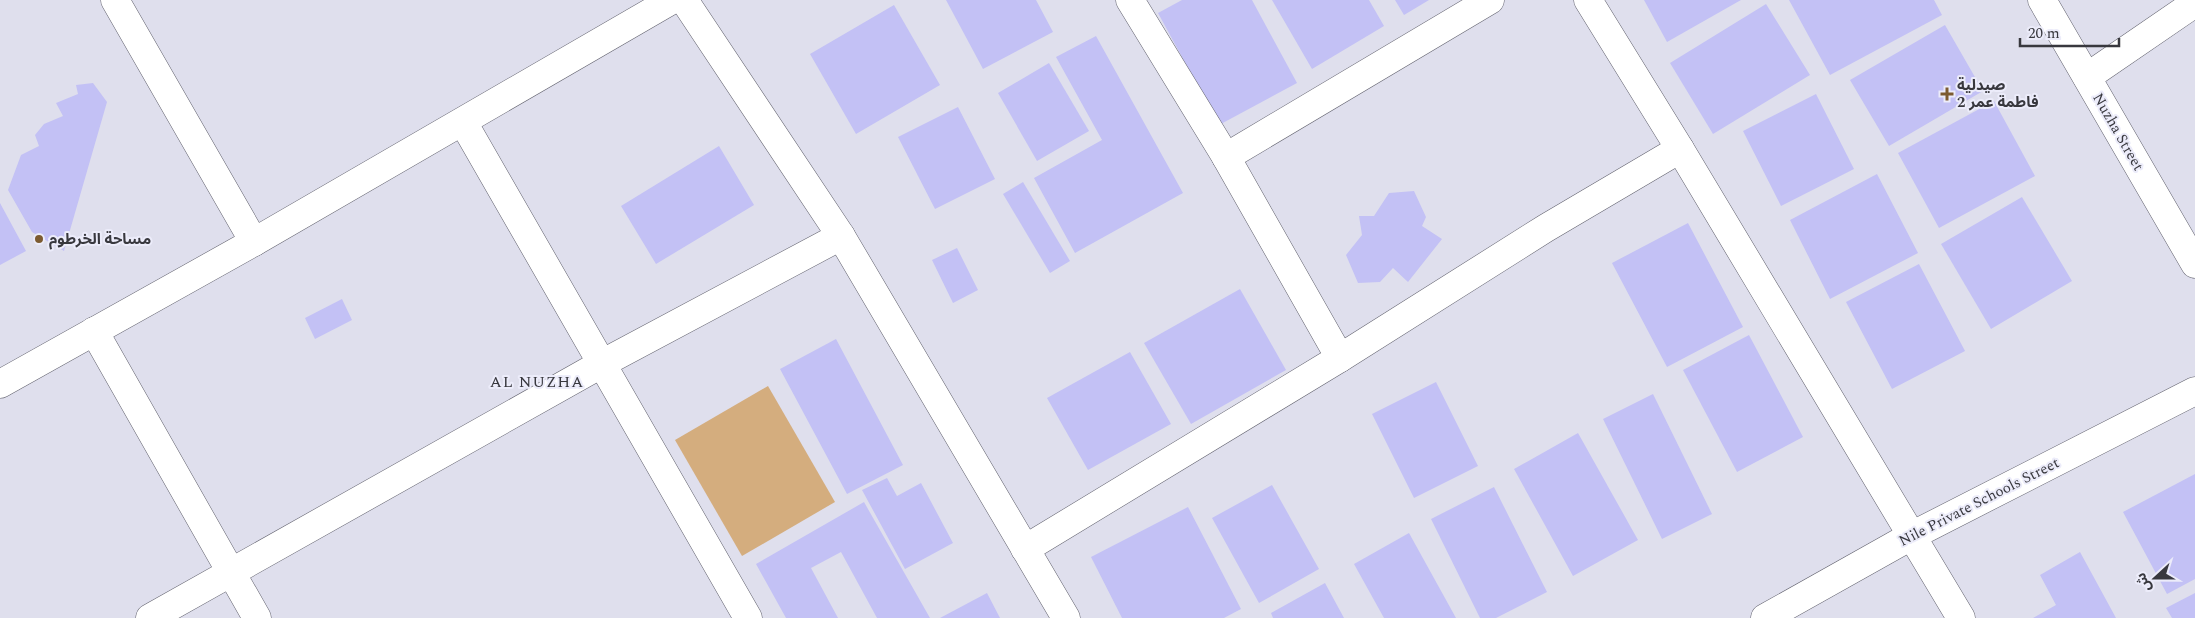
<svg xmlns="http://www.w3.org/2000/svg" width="2195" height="618" font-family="Spectral,'Noto Sans Arabic',serif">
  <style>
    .green { fill: #d4ad7e }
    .building { fill: #c3c1f5 }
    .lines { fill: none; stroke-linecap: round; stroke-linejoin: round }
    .minor-casing { stroke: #62626e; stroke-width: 29 }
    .tertiary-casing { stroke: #62626e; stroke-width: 29 }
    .minor { stroke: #fff; stroke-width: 28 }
    .tertiary { stroke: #fff; stroke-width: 28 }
    .poi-dot { fill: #7c5b31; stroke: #ececfa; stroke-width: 2 }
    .labels { text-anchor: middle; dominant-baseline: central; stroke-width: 4; stroke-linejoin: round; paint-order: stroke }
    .poi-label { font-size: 15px; font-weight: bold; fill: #38383e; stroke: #ececfa; text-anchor: start }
    .street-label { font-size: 15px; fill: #38383e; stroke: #ececfa }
    .neighbourhood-label { font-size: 16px; letter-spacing: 1px; fill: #38383e; stroke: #ececfa }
  </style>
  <rect width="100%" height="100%" fill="#dfdfed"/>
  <path class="green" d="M768,386L835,502L742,556L675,440Z"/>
  <g class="building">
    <path d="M946,0H1036L1053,32L983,69Z"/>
    <path d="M1182,0H1252L1297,83L1219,125L1158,13Z"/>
    <path d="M1272,0H1369L1384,26L1312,69Z"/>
    <path d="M1395,0H1429L1404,15Z"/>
    <path d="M1644,0H1741L1667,42Z"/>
    <path d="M1789,0H1934L1942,15L1830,75Z"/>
    <path d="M1766,4L1810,75L1713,134L1670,63Z"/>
    <path d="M894,5L940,85L856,134L810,54Z"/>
    <path d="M1945,25L1983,91L1889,146L1850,80Z"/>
    <path d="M1096,36L1183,193L1075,253L1034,178L1102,140L1056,57Z"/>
    <path d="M1049,63L1089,131L1037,161L998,93Z"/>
    <path d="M93,83L107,102L64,251L32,232L8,190L21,155L39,146L35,135L44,124L63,116L56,103L78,94L76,85Z"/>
    <path d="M1816,94L1854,169L1781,206L1743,131Z"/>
    <path d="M1994,101L2035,176L1939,228L1898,153Z"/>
    <path d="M958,107L995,179L935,209L898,137Z"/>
    <path d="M719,146L754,205L656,264L621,206Z"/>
    <path d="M1877,174L1918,253L1830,299L1790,220Z"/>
    <path d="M1023,182L1070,261L1050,273L1003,194Z"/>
    <path d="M1414,191L1426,217L1422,226L1442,239L1408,282L1393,268L1380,282L1358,283L1346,255L1362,235L1359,216H1374L1389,193Z"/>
    <path d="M2022,197L2072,281L1991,329L1941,244Z"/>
    <path d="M0,203L26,251L0,265Z"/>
    <path d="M1688,223L1743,327L1667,367L1612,263Z"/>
    <path d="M957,248L978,290L953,303L932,260Z"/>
    <path d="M1919,264L1965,351L1892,389L1846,302Z"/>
    <path d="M1240,289L1286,370L1191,424L1144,343Z"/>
    <path d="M342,299L352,320L315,339L305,318Z"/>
    <path d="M1749,335L1803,437L1737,472L1683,370Z"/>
    <path d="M836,339L903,465L847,494L780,369Z"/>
    <path d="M1130,352L1171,424L1088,470L1047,398Z"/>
    <path d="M1436,382L1478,466L1414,498L1372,414Z"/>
    <path d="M1653,394L1712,514L1662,539L1603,419Z"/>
    <path d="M1578,433L1638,540L1573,576L1514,469Z"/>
    <path d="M2195,474V579L2167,594L2123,512Z"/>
    <path d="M887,478L897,496L921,483L953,543L905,569L862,490Z"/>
    <path d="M1272,485L1319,569L1259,603L1212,518Z"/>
    <path d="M1494,487L1547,592L1496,618H1480L1431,519Z"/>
    <path d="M864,502L930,618H877L841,552L811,568L838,618H786L756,564Z"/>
    <path d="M1188,507L1241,609L1224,618H1122L1091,557Z"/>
    <path d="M1409,533L1456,618H1384L1354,564Z"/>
    <path d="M2080,552L2116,618H2033L2056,605L2040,575Z"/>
    <path d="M1325,583L1344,618H1273L1271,613Z"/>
    <path d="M987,593L1000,618H940Z"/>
    <path d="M2195,593V618H2172L2166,608Z"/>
  </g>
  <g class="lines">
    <g class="minor-casing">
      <g id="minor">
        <path d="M115,0L254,242"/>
        <path d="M1130,0L1226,157L1340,358"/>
        <path d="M1588,0L1680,149L1961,618"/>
        <path d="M2087,77L2195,3"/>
        <path d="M463,122L748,618"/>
        <path d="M1226,157L1490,0"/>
        <path d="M94,331L257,618"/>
        <path d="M1025,549L1340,358L1546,228L1680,149"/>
        <path d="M150,618L603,363L841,236"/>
      </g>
    </g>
    <g class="tertiary-casing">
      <g id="tertiary">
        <path d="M684,0L841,236L1066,618"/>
        <path d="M2042,0L2195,264"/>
        <path d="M0,384L254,242L672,0"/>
        <path d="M1765,618L1913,535L2195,391"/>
      </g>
    </g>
    <use href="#minor" class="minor"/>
    <use href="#tertiary" class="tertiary"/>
  </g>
  <g class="poi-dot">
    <path d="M1944.5 86.5h5v5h5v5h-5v5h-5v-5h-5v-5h5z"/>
    <circle cx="39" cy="239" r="5"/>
  </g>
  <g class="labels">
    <g class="poi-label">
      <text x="1957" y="85">صيدلية<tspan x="1957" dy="17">فاطمة عمر 2</tspan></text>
      <text x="49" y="239">مساحة الخرطوم</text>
    </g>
    <g class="street-label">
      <text transform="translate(2118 132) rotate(60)">Nuzha Street</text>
      <text transform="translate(1979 502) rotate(-27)">Nile Private Schools Street</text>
    </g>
    <g class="neighbourhood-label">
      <text x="537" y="382">AL NUZHA</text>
    </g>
  </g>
  <g transform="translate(2155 578) rotate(249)" stroke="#ececfa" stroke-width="4" paint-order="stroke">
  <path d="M0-4L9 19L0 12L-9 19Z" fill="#38383e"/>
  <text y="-8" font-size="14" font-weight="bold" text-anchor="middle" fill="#38383e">ش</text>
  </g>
  <path d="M2020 38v8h99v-8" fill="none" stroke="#38383e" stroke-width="2.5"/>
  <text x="2028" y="38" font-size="15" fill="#38383e" stroke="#ececfa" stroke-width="4" paint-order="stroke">20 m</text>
</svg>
